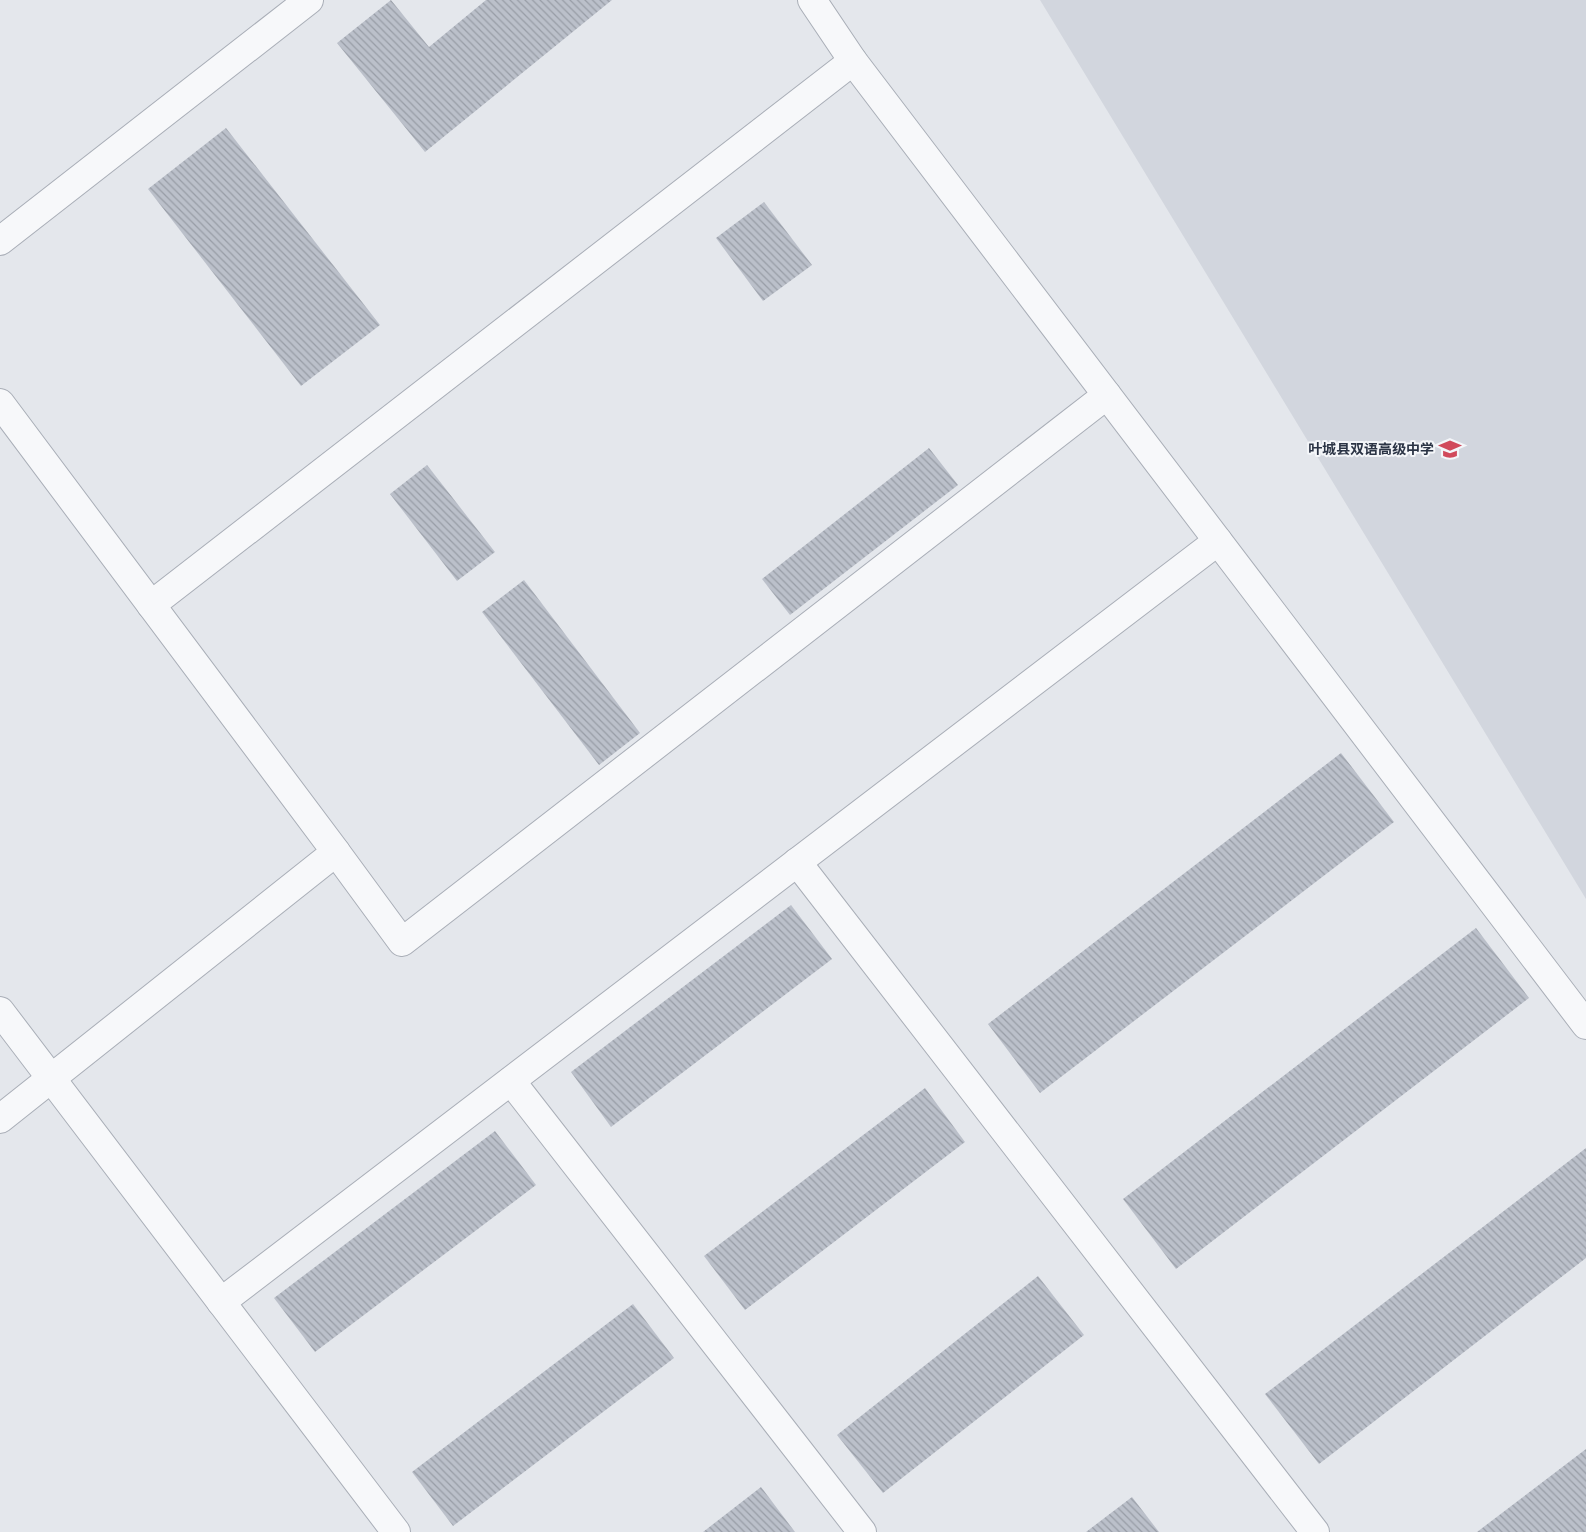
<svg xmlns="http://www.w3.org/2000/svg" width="1586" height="1532" font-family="'Varela Round','Noto Sans SC',sans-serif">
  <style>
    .built { fill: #d2d6de }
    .building { fill: url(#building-back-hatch) }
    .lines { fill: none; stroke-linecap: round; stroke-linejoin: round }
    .minor-casing { stroke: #a9aeb7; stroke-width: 30 }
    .minor { stroke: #f7f8fa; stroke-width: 28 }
    .labels { text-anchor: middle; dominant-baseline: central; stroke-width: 4; stroke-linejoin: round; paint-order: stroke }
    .poi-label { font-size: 14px; font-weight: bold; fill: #2b3445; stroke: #f4f6f9; text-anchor: end }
  </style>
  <defs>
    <pattern id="building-back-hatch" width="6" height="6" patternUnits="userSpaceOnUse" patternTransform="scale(1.25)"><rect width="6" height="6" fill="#bbc0ca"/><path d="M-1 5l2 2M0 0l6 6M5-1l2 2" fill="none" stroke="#989da6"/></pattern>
  </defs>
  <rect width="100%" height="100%" fill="#e4e7ec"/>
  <path class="built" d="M1040,0H1586V899Z"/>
  <g class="building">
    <path d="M391,0L429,47L486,0H612L425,152L337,43Z"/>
    <path d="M226,128L380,325L301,386L148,189Z"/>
    <path d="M764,202L812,265L763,301L716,238Z"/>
    <path d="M929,448L958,485L790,615L762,579Z"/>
    <path d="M427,465L495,552L457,581L390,494Z"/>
    <path d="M524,580L640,733L599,765L482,612Z"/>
    <path d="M1341,753L1394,822L1040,1093L988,1024Z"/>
    <path d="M791,905L832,959L611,1127L571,1072Z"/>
    <path d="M1476,928L1529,998L1176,1269L1123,1199Z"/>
    <path d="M925,1088L965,1142L745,1310L704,1256Z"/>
    <path d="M495,1131L536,1185L315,1352L274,1298Z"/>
    <path d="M1586,1148V1258L1319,1464L1265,1394Z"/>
    <path d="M1038,1276L1084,1335L883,1493L837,1435Z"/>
    <path d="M633,1304L674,1358L453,1526L412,1472Z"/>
    <path d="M1586,1449V1532H1477Z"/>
    <path d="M761,1487L795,1532H703Z"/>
    <path d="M1132,1497L1159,1532H1086Z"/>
  </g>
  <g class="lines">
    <g class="minor-casing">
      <g id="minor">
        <path d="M812,0L853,61L1586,1025"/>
        <path d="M0,241L309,0"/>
        <path d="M0,403L336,852L0,1119"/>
        <path d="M151,605L853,61"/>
        <path d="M336,852L402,942L1107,395"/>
        <path d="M797,862L1315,1532"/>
        <path d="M0,1011L396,1532"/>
        <path d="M511,1081L862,1532"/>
        <path d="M221,1302L1218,541"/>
      </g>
    </g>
    <use href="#minor" class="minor"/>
  </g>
  <defs>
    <g id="school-bare" transform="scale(1.725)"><path d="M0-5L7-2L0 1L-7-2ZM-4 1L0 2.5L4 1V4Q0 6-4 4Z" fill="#d1495b" stroke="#f4f6f9" stroke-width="2.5" paint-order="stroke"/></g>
  </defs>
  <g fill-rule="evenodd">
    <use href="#school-bare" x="1450" y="449"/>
  </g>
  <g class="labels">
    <g class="poi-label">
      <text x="1434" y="449">叶城县双语高级中学</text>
    </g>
  </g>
</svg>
